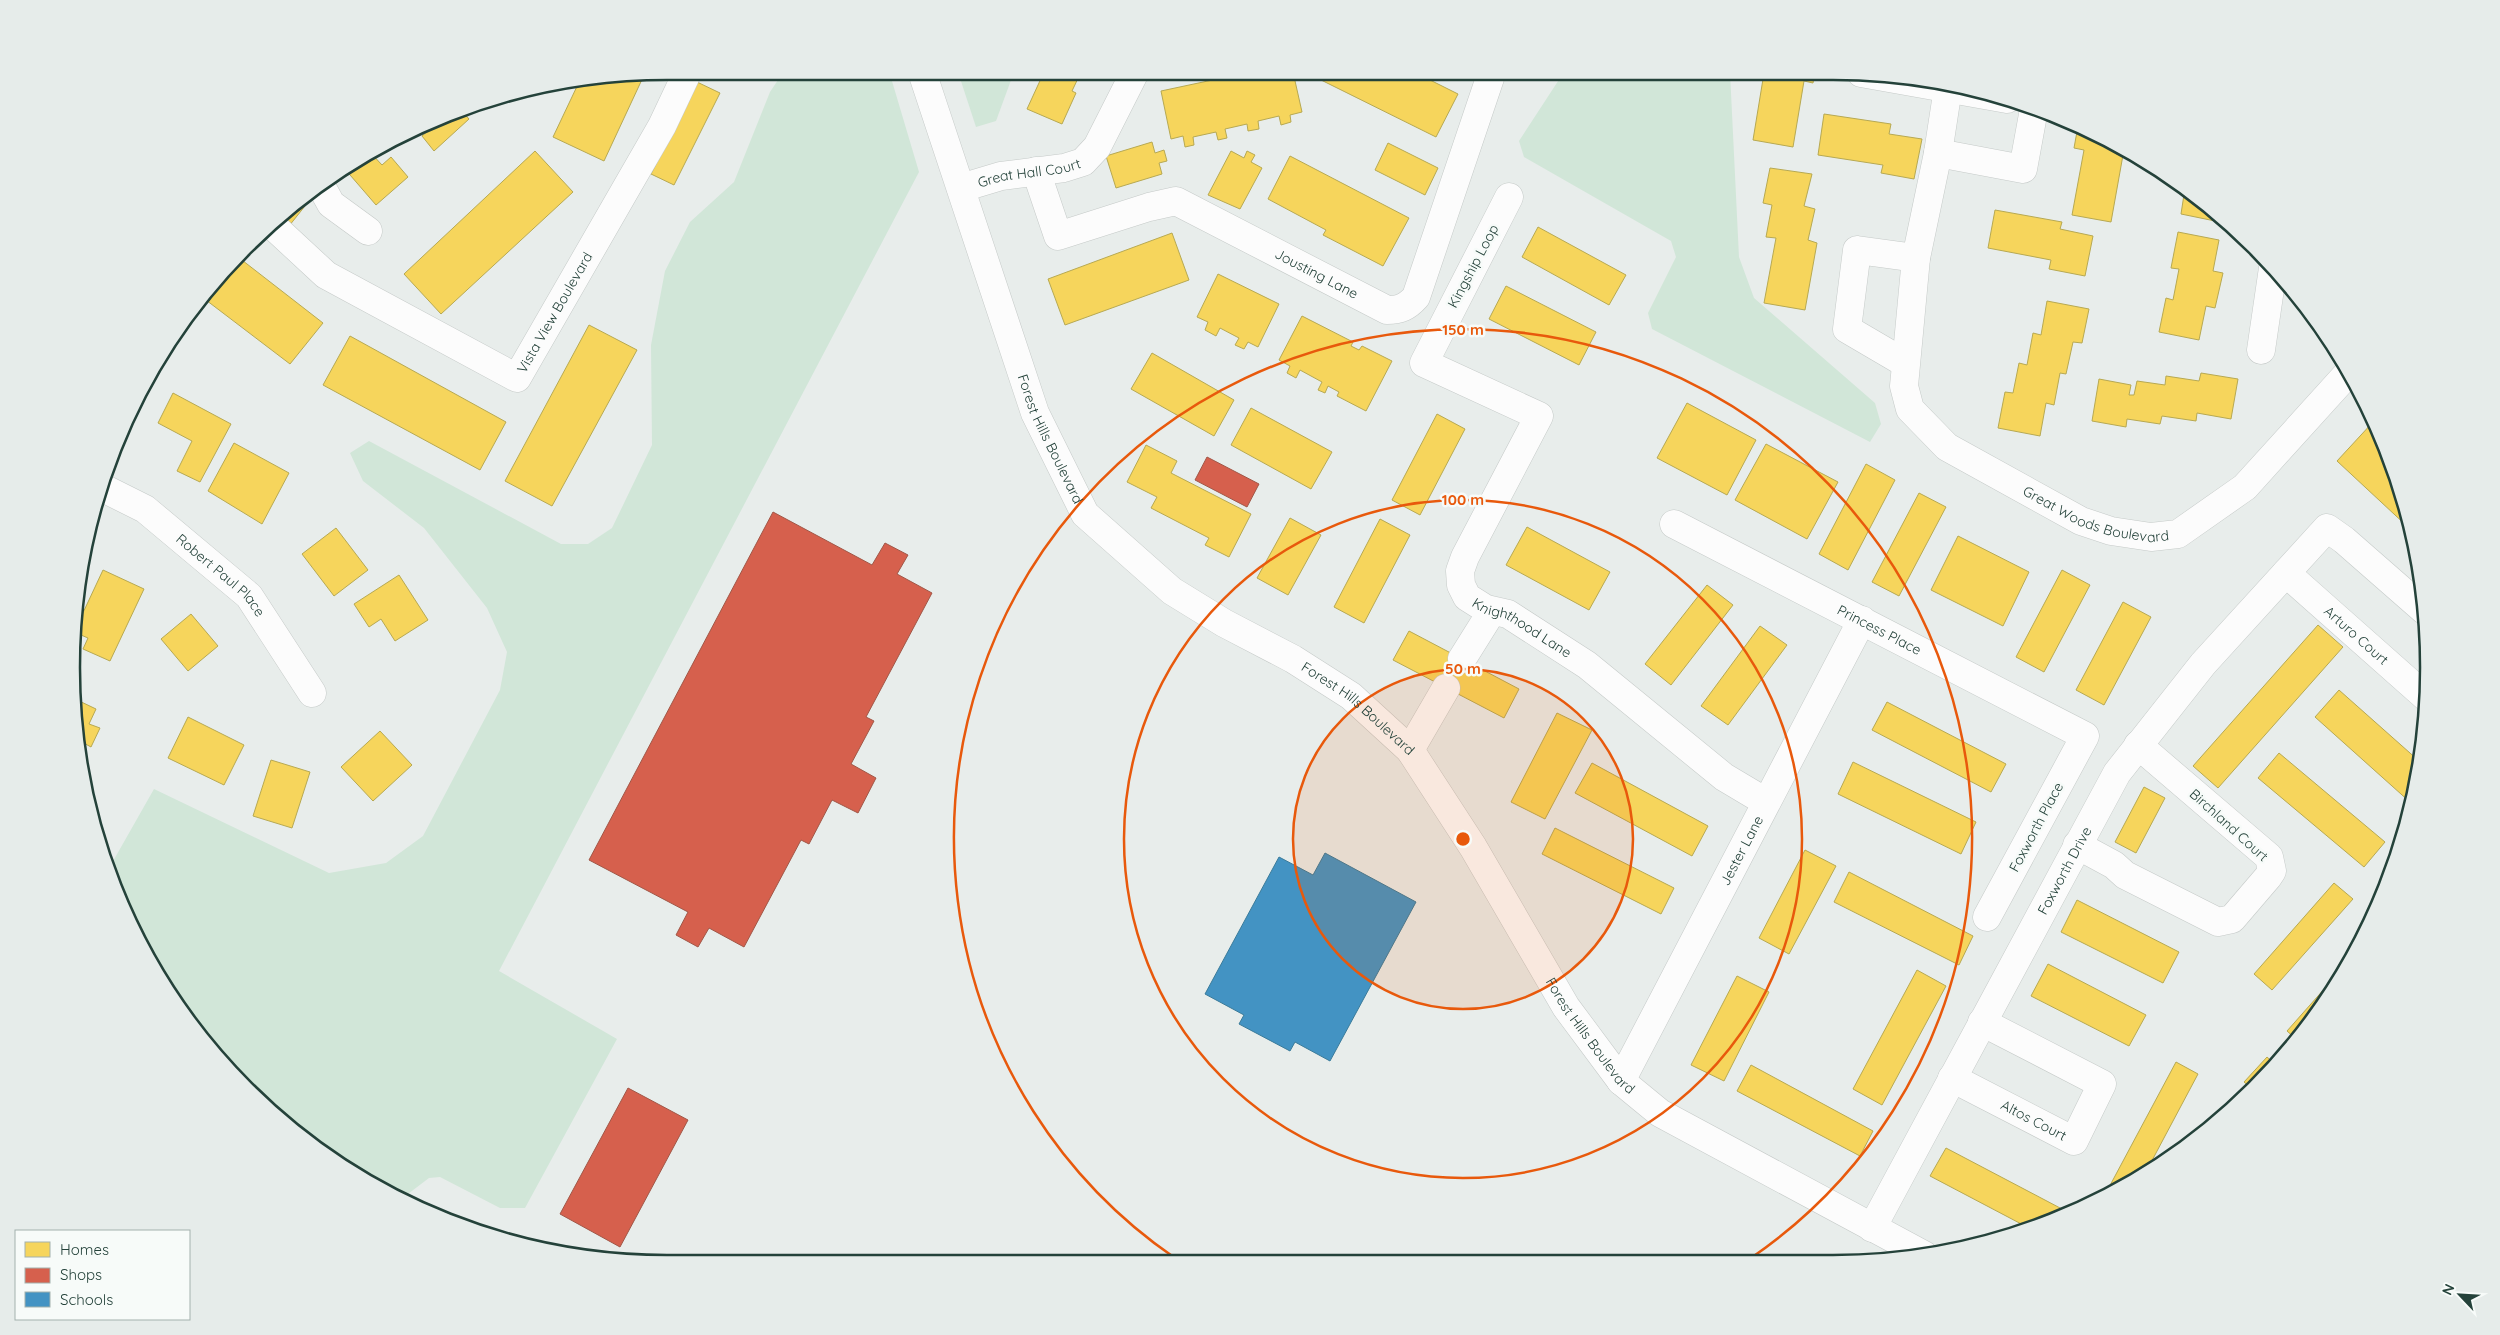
<svg xmlns="http://www.w3.org/2000/svg" width="2500" height="1335" font-family="Quicksand,sans-serif">
  <style>
    .green { fill: #d1e6d8 }
    .homes { fill: #f6d55c; stroke: #b7a952 }
    .shops { fill: #d6604d; stroke: #a15747 }
    .schools { fill: #4393c3; stroke: #3a7b9a }
    .lines { fill: none; stroke-linecap: round; stroke-linejoin: round }
    .minor-casing { stroke: #c5cac8; stroke-width: 29 }
    .minor { stroke: #fcfcfc; stroke-width: 28 }
    .ring { fill: none; stroke: #e8590c; stroke-width: 2.5 }
    .labels { text-anchor: middle; dominant-baseline: central; stroke-width: 5; stroke-linejoin: round; paint-order: stroke }
    .street-label { font-size: 14px; fill: #24423a; stroke: #f7fbf9 }
    .rim { fill: none; stroke: #24423a; stroke-width: 2.5 }
    .centre { fill: #e8590c; stroke: #f7fbf9; stroke-width: 2.5 }
    .ring-label { font-size: 15px; text-anchor: middle; font-weight: bold; fill: #e8590c; stroke: #f7fbf9; stroke-width: 5; stroke-linejoin: round; paint-order: stroke }
  </style>
  <rect width="100%" height="100%" fill="#e8edeb"/>
  <g class="green">
    <path d="M784,71H889L919,172L499,971L617,1039L525,1208H500L440,1177L429,1178L400,1200L305,1141L219,1061L172,999L117,896L108,870L154,789L329,873L386,863L423,836L500,690L507,652L487,608L424,528L363,481L350,453L369,441L561,544H588L612,528L652,445L651,345L665,271L690,222L734,182L770,92Z"/>
    <path d="M958,72H1014L996,121L976,127Z"/>
    <path d="M1564,72H1730L1739,257L1754,298L1875,403L1881,424L1870,442L1652,329L1648,313L1676,257L1671,241L1524,157L1519,141Z"/>
  </g>
  <g class="homes">
    <path d="M1044,72H1081L1072,91L1076,93L1062,124L1027,109Z"/>
    <path d="M1250,72H1293L1302,112L1290,115L1291,122L1281,125L1279,116L1258,121L1259,129L1248,131L1247,124L1225,129L1227,138L1218,140L1216,132L1193,137L1194,145L1185,147L1183,136L1171,139L1161,91Z"/>
    <path d="M1318,72H1414L1458,94L1436,137L1315,77Z"/>
    <path d="M1771,72H1815L1813,83L1804,81L1793,147L1753,140L1764,73L1771,74Z"/>
    <path d="M645,73L604,161L553,137L580,80Z"/>
    <path d="M697,82L720,93L674,185L651,174Z"/>
    <path d="M461,110L469,119L434,151L422,136L434,126L431,123Z"/>
    <path d="M1824,114L1891,124L1889,134L1922,139L1914,179L1881,173L1883,165L1818,155Z"/>
    <path d="M2078,126L2096,133L2118,146L2116,154L2123,155L2111,222L2072,215L2084,150L2074,148Z"/>
    <path d="M1152,142L1155,153L1164,150L1167,161L1159,163L1162,174L1116,188L1106,156Z"/>
    <path d="M1388,143L1438,168L1425,195L1375,170Z"/>
    <path d="M369,151L382,165L391,157L408,177L376,205L344,168Z"/>
    <path d="M535,151L573,192L441,314L404,274Z"/>
    <path d="M1231,151L1244,158L1247,151L1255,155L1251,162L1262,168L1240,209L1208,195Z"/>
    <path d="M1290,156L1409,218L1383,266L1323,235L1326,230L1268,199Z"/>
    <path d="M1770,168L1812,174L1804,206L1815,209L1808,240L1817,243L1805,310L1764,303L1776,238L1766,237L1772,205L1763,203Z"/>
    <path d="M2185,188L2221,218L2220,222L2181,214Z"/>
    <path d="M298,200L305,206L289,226L279,218Z"/>
    <path d="M1995,210L2062,222L2060,229L2093,236L2085,276L2049,269L2051,260L1988,248Z"/>
    <path d="M1538,227L1626,275L1609,305L1522,257Z"/>
    <path d="M2178,232L2219,240L2213,271L2223,273L2215,308L2206,306L2199,340L2159,332L2166,298L2173,300L2179,269L2171,268Z"/>
    <path d="M1172,233L1189,280L1065,325L1048,279Z"/>
    <path d="M238,257L323,323L290,364L202,297L219,274Z"/>
    <path d="M1218,274L1279,304L1258,347L1248,342L1244,349L1235,345L1239,338L1220,328L1216,336L1205,330L1208,322L1197,317Z"/>
    <path d="M1506,286L1596,332L1579,365L1489,319Z"/>
    <path d="M2047,301L2089,309L2082,343L2073,342L2066,374L2060,373L2054,405L2046,403L2040,436L1998,428L2005,392L2013,393L2019,363L2027,365L2033,333L2041,335Z"/>
    <path d="M1302,316L1353,342L1351,346L1359,350L1362,346L1392,361L1366,411L1337,396L1339,392L1328,386L1325,393L1318,390L1322,382L1300,370L1296,378L1287,373L1290,366L1279,360Z"/>
    <path d="M589,325L637,350L552,506L505,481Z"/>
    <path d="M350,336L506,422L480,470L323,385Z"/>
    <path d="M1152,353L1234,400L1214,436L1131,389Z"/>
    <path d="M2201,373L2238,379L2231,419L2197,413L2196,421L2162,416L2160,424L2127,419L2126,427L2092,421L2099,379L2131,385L2129,395H2134L2137,381L2165,385L2166,376L2199,381Z"/>
    <path d="M173,393L231,424L200,482L177,471L192,441L158,423Z"/>
    <path d="M1687,403L1756,440L1727,495L1657,458Z"/>
    <path d="M1251,408L1332,452L1311,489L1231,445Z"/>
    <path d="M1437,414L1465,429L1420,515L1392,500Z"/>
    <path d="M2373,422L2397,476L2409,528L2337,461Z"/>
    <path d="M234,443L289,473L262,524L208,491Z"/>
    <path d="M1766,444L1838,482L1807,539L1735,500Z"/>
    <path d="M1146,445L1177,461L1171,473L1251,514L1229,557L1205,545L1209,538L1151,508L1157,497L1127,482Z"/>
    <path d="M1866,464L1895,480L1848,570L1819,554Z"/>
    <path d="M1919,493L1946,507L1899,596L1872,582Z"/>
    <path d="M1290,518L1321,535L1288,595L1257,578Z"/>
    <path d="M1380,519L1410,535L1364,623L1334,607Z"/>
    <path d="M1527,527L1610,572L1589,610L1506,565Z"/>
    <path d="M336,528L368,570L334,596L302,554Z"/>
    <path d="M1958,536L2029,572L2003,626L1931,590Z"/>
    <path d="M103,570L144,589L110,661L83,649L88,638L74,632Z"/>
    <path d="M2062,570L2090,585L2044,672L2016,657Z"/>
    <path d="M399,575L428,620L395,641L381,619L369,627L354,604Z"/>
    <path d="M1707,585L1733,605L1671,685L1645,664Z"/>
    <path d="M2123,602L2151,617L2104,705L2076,690Z"/>
    <path d="M191,614L218,646L188,671L161,639Z"/>
    <path d="M2318,625L2343,647L2218,788L2193,766Z"/>
    <path d="M1760,626L1787,645L1728,725L1701,706Z"/>
    <path d="M1409,631L1519,689L1504,718L1393,660Z"/>
    <path d="M2339,690L2419,761L2411,803L2315,717Z"/>
    <path d="M73,698L96,709L89,724L100,728L91,747L80,741L79,744Z"/>
    <path d="M1887,702L2006,764L1991,792L1872,730Z"/>
    <path d="M1557,713L1592,730L1545,819L1511,802Z"/>
    <path d="M188,717L244,745L224,785L168,758Z"/>
    <path d="M380,731L412,765L373,801L341,767Z"/>
    <path d="M2279,753L2385,842L2364,867L2258,778Z"/>
    <path d="M271,760L310,772L292,828L253,816Z"/>
    <path d="M1853,762L1976,822L1961,854L1838,794Z"/>
    <path d="M1592,763L1708,826L1692,856L1575,793Z"/>
    <path d="M2144,787L2165,798L2136,853L2115,842Z"/>
    <path d="M1555,828L1674,888L1661,914L1542,854Z"/>
    <path d="M1805,850L1836,866L1789,954L1759,938Z"/>
    <path d="M1849,872L1973,936L1959,965L1834,902Z"/>
    <path d="M2334,883L2353,899L2272,990L2254,974Z"/>
    <path d="M2077,900L2179,952L2163,983L2061,932Z"/>
    <path d="M2048,964L2146,1015L2129,1046L2031,996Z"/>
    <path d="M1917,970L1946,986L1882,1105L1853,1089Z"/>
    <path d="M2341,970L2296,1039L2287,1031Z"/>
    <path d="M1737,976L1769,992L1724,1081L1691,1065Z"/>
    <path d="M2267,1057L2276,1065L2251,1088L2244,1082Z"/>
    <path d="M2176,1062L2198,1074L2148,1168L2107,1191Z"/>
    <path d="M1751,1065L1873,1131L1860,1156L1737,1091Z"/>
    <path d="M1946,1148L2062,1209L2057,1219L2027,1227L1930,1176Z"/>
  </g>
  <g class="shops">
    <path d="M1207,457L1259,484L1247,507L1195,480Z"/>
    <path d="M773,512L872,565L885,543L908,555L897,574L932,593L866,717L874,721L851,764L876,778L858,813L832,800L809,844L801,840L744,947L709,928L698,947L676,935L688,912L589,860Z"/>
    <path d="M628,1088L688,1120L620,1247L560,1214Z"/>
    <path d="M798,1255L810,1262H785L787,1258Z"/>
  </g>
  <path class="schools" d="M1325,853L1416,902L1330,1061L1295,1042L1290,1051L1239,1024L1244,1015L1205,994L1279,857L1313,875Z"/>
  <g class="lines">
    <g class="minor-casing">
      <g id="minor">
        <path id="s1" d="M922,72L1035,413L1085,514L1172,591L1224,623L1293,659L1351,696L1410,750L1473,847L1566,1007L1621,1081L1660,1113L1924,1255"/>
        <path d="M1861,73L2007,99"/>
        <path id="s2" d="M1948,88L1938,153L1916,258L1904,386L1910,409L1947,447L2081,521L2111,531L2151,537L2178,534L2245,487L2350,371"/>
        <path d="M1938,153L2023,169L2034,109"/>
        <path id="s3" d="M1036,171L1058,236L1149,207L1176,201L1387,310C1400,310 1407,307 1416,297L1492,72"/>
        <path d="M320,184L331,204L368,231"/>
        <path id="s4" d="M961,188L1001,176L1064,168L1083,162L1097,147L1135,72"/>
        <path id="s5" d="M1509,197L1424,363L1539,416L1465,557L1460,571L1461,585L1467,597L1486,609L1508,614L1587,665L1724,777L1766,802"/>
        <path id="s6" d="M272,225L326,275L517,378L662,126L688,71"/>
        <path d="M2261,350L2273,268"/>
        <path d="M1905,363L1847,329L1857,250L1916,258"/>
        <path id="s7" d="M101,487L145,509L249,596L312,693"/>
        <path id="s8" d="M1674,524L2085,736L1987,917"/>
        <path id="s9" d="M2286,573L2427,698"/>
        <path d="M1462,659L1492,611"/>
        <path d="M1410,750L1446,688"/>
        <path d="M2077,845L2114,865L2125,875L2218,922L2232,919L2268,877L2272,871L2269,857L2138,745"/>
        <path id="s10" d="M1952,1078L2074,1141L2102,1084L1982,1022"/>
        <path id="s11" d="M1621,1081L1862,620"/>
        <path id="s12" d="M1872,1228L2117,773L2203,664L2327,528L2344,540L2424,610"/>
      </g>
    </g>
    <use href="#minor" class="minor"/>
  </g>
  <circle cx="1463" cy="839" r="170" fill="#e8590c" fill-opacity=".12"/>
  <g class="ring">
    <circle cx="1463" cy="839" r="170"/>
    <circle cx="1463" cy="839" r="339"/>
    <path d="M1175 1258A509 509 0 1 1 1751 1258"/>
  </g>
  <g class="labels">
    <g class="street-label">
      <text stroke="none"><textPath href="#s4" startOffset="70">Great Hall Court</textPath></text>
      <text transform="translate(1473 266) rotate(-62)">Kingship Loop</text>
      <text stroke="none"><textPath href="#s3" startOffset="350">Jousting Lane</textPath></text>
      <text stroke="none"><textPath href="#s6" startOffset="366">Vista View Boulevard</textPath></text>
      <text stroke="none"><textPath href="#s1" startOffset="389">Forest Hills Boulevard</textPath></text>
      <text stroke="none"><textPath href="#s2" startOffset="544">Great Woods Boulevard</textPath></text>
      <text stroke="none"><textPath href="#s7" startOffset="150">Robert Paul Place</textPath></text>
      <text stroke="none"><textPath href="#s5" startOffset="578">Knighthood Lane</textPath></text>
      <text stroke="none"><textPath href="#s8" startOffset="231">Princess Place</textPath></text>
      <text stroke="none"><textPath href="#s9" startOffset="94">Arturo Court</textPath></text>
      <text stroke="none"><textPath href="#s1" startOffset="809">Forest Hills Boulevard</textPath></text>
      <text transform="translate(2229 825) rotate(42)">Birchland Court</text>
      <text transform="translate(2036 827) rotate(-62)">Foxworth Place</text>
      <text stroke="none"><textPath href="#s11" startOffset="260">Jester Lane</textPath></text>
      <text stroke="none"><textPath href="#s12" startOffset="406">Foxworth Drive</textPath></text>
      <text stroke="none"><textPath href="#s1" startOffset="1214">Forest Hills Boulevard</textPath></text>
      <text stroke="none"><textPath href="#s10" startOffset="92">Altos Court</textPath></text>
    </g>
  </g>
  <path d="M0 0H2500V1335H0ZM667 80H1833A587 587 0 0 1 2420 667V668A587 587 0 0 1 1833 1255H667A587 587 0 0 1 80 668V667A587 587 0 0 1 667 80Z" fill="#e6ecea" fill-rule="evenodd"/>
  <path class="rim" d="M667 80H1833A587 587 0 0 1 2420 667V668A587 587 0 0 1 1833 1255H667A587 587 0 0 1 80 668V667A587 587 0 0 1 667 80Z"/>
  <circle cx="1463" cy="839" r="8" class="centre"/>
  <g class="ring-label">
    <text x="1463" y="335">150 m</text>
    <text x="1463" y="505">100 m</text>
    <text x="1463" y="674">50 m</text>
  </g>
  <rect x="15" y="1230" width="175" height="90" fill="#f7fbf9" stroke="#a3b1ad"/>
  <rect x="25" y="1242" width="25" height="15" fill="#f6d55c" stroke="#a3b1ad"/>
  <text x="60" y="1255" font-size="15" fill="#24423a">Homes</text>
  <rect x="25" y="1268" width="25" height="15" fill="#d6604d" stroke="#a3b1ad"/>
  <text x="60" y="1280" font-size="15" fill="#24423a">Shops</text>
  <rect x="25" y="1292" width="25" height="15" fill="#4393c3" stroke="#a3b1ad"/>
  <text x="60" y="1305" font-size="15" fill="#24423a">Schools</text>
  <g transform="translate(2460 1295) rotate(295)" stroke="#f7fbf9" stroke-width="4" paint-order="stroke">
  <path d="M0-4L9 19L0 12L-9 19Z" fill="#24423a"/>
  <text y="-8" font-size="14" font-weight="bold" text-anchor="middle" fill="#24423a">N</text>
  </g>
</svg>
